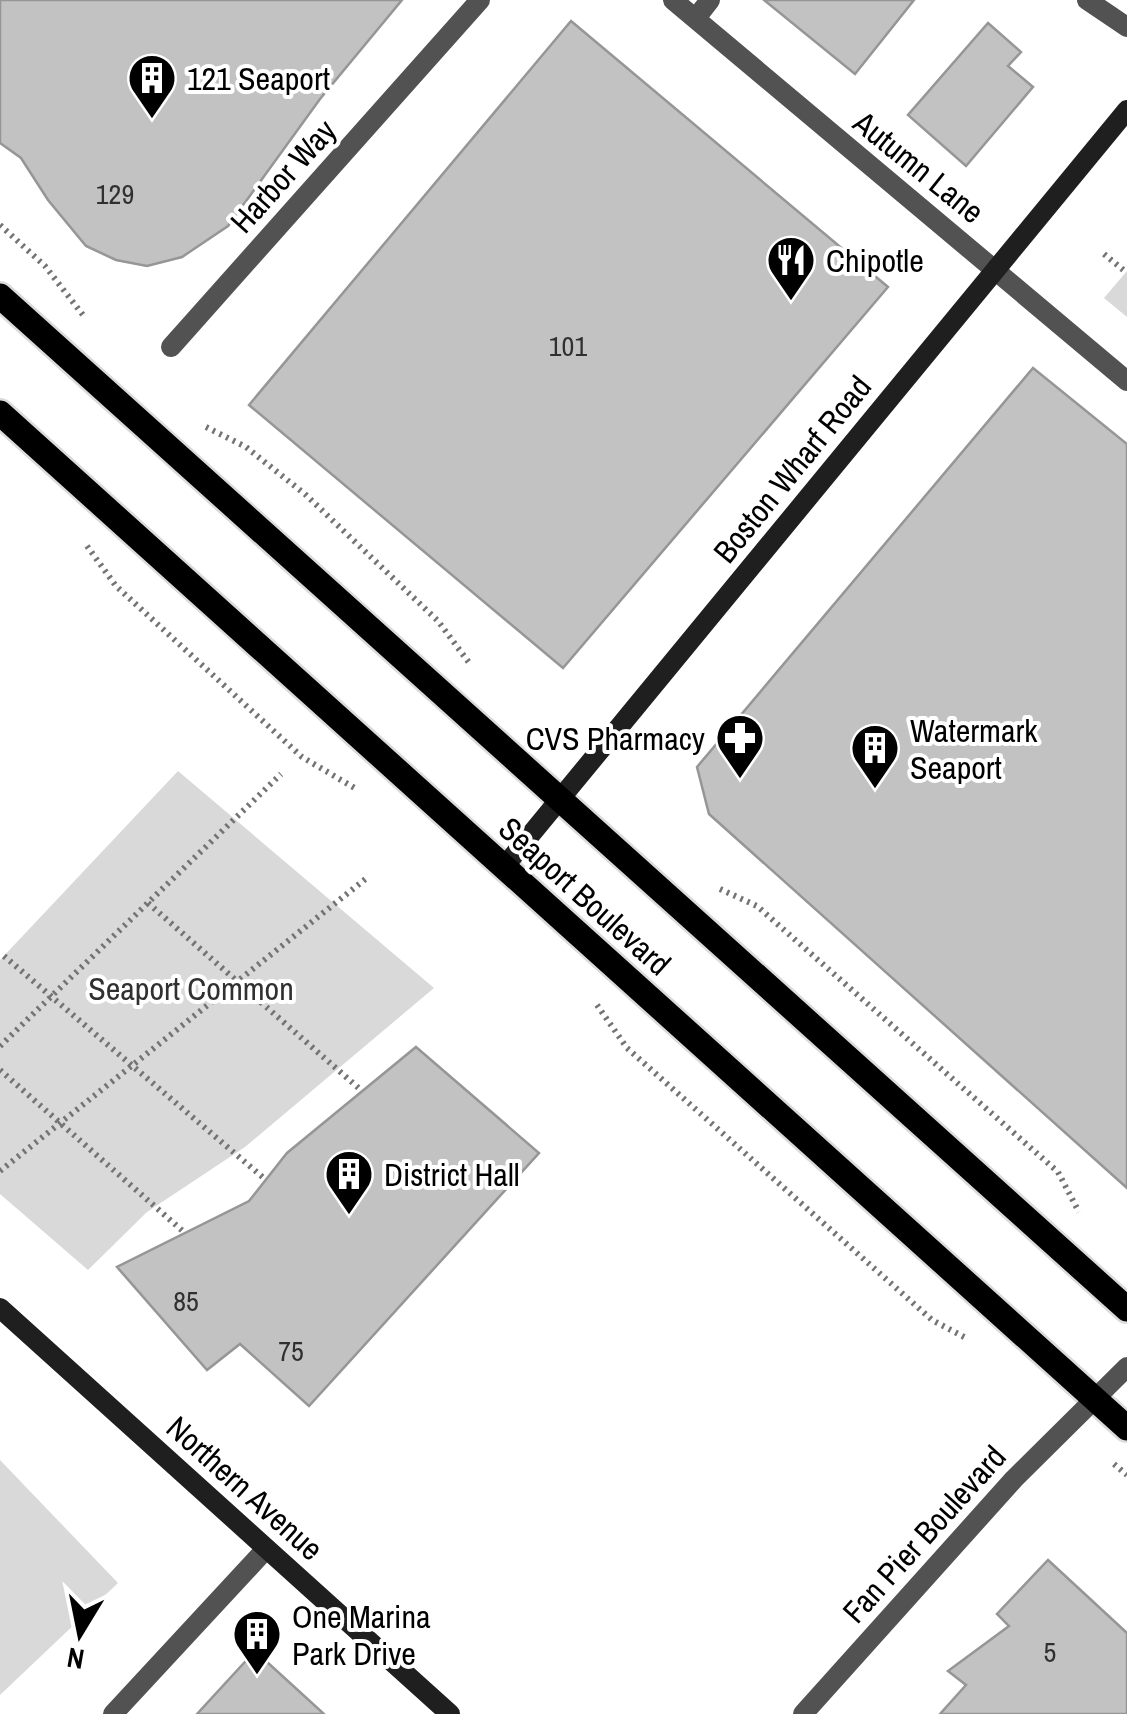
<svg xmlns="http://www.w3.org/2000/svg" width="1127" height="1714" font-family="'Archivo Narrow',sans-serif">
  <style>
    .green { fill: #d9d9d9 }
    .building { fill: #c2c2c2; stroke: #969696; stroke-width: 2.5 }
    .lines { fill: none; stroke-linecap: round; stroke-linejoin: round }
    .primary-casing { stroke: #dbdbdb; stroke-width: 30 }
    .path { stroke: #747474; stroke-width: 6; stroke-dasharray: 2.5 5; stroke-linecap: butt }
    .lane { stroke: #525252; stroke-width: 20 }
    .street { stroke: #525252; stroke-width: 20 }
    .secondary { stroke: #1f1f1f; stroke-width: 20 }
    .primary { stroke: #000; stroke-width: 25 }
    .labels { text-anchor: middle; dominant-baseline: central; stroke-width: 8; stroke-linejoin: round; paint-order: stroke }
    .number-label { font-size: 28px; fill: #303030 }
    .poi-label { font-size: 32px; fill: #000; stroke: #fff; text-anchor: start }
    .street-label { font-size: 32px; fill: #000; stroke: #fff }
    .park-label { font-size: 32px; fill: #303030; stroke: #fff }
  </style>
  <rect width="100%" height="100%" fill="#fff"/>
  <g class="green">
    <path d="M1127,271V317L1104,298Z"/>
    <path d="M178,771L434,988L245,1147L147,1212L88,1270L0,1194V960Z"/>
    <path d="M0,1460L118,1583L0,1695Z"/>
  </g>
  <g class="building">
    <path d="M0,0H402L320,99L228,226L182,257L147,266L116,260L86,246L48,200L21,158L0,143Z"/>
    <path d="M764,0H914L855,74Z"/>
    <path d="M571,21L888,287L563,668L249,405Z"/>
    <path d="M988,23L1021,52L1008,66L1033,87L966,166L908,115Z"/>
    <path d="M1033,368L1127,444V1188L709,814L697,767Z"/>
    <path d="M416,1047L539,1153L309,1406L240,1344L207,1370L117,1267L249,1201L287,1153Z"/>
    <path d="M1048,1560L1127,1633V1714H940L966,1685L948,1671L1009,1626L997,1614Z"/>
    <path d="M255,1651L324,1714H197Z"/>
  </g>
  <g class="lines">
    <g class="primary-casing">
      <g id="primary">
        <path d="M0,296L1127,1309"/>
        <path d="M0,413L1127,1428"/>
      </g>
    </g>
    <g class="path">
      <path d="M0,225L45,266L83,315"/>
      <path d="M1104,254L1127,273"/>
      <path d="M206,427L246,447L306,495L438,621L470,664"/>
      <path d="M87,546L116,586L302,757L358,790"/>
      <path d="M720,889L757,906L1058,1172L1079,1212"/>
      <path d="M148,903L362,1091"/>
      <path d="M4,956L266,1180"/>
      <path d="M597,1005L627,1048L932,1320L968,1339"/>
      <path d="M0,1046L281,774"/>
      <path d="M0,1070L185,1233"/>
      <path d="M0,1171L368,877"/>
      <path d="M1114,1464L1127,1475"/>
    </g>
    <g class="lane">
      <path d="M1087,0L1127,27"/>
      <path d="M696,18L710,0"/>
    </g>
    <g class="street">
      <path d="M673,0L1127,381"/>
      <path d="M171,347L480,0"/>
      <path d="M113,1714L266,1549"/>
      <path d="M803,1714L1014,1479L1127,1367"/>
    </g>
    <g class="secondary">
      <path d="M504,867L1127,110"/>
      <path d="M0,1308L450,1714"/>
    </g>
    <use href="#primary" class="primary"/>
  </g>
  <defs>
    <g id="building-pin" transform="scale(2.5)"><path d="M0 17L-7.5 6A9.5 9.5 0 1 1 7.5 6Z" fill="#000" stroke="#fff"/><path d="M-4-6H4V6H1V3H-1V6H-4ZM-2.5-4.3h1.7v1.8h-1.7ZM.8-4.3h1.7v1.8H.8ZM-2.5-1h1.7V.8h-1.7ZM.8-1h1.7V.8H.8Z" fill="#fff"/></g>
    <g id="restaurant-pin" transform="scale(2.5)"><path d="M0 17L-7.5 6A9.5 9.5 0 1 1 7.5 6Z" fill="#000" stroke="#fff"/><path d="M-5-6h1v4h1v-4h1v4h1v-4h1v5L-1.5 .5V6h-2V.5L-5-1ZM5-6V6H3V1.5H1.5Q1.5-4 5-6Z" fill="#fff"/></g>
    <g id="pharmacy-pin" transform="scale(2.5)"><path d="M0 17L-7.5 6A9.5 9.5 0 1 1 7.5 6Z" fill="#000" stroke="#fff"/><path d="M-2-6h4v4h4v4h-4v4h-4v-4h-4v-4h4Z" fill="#fff"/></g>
  </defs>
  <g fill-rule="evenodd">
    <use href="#building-pin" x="152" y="78"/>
    <use href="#restaurant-pin" x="791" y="260"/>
    <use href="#pharmacy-pin" x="740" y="738"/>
    <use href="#building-pin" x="875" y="748"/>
    <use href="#building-pin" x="349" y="1174"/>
    <use href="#building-pin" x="257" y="1634"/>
  </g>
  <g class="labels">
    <g class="number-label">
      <text x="115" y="194">129</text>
      <text x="568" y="346">101</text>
      <text x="186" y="1301">85</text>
      <text x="291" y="1351">75</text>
      <text x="1050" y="1652">5</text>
    </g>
    <g class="poi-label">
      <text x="187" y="78">121 Seaport</text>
      <text x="826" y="260">Chipotle</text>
      <text x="910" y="730">Watermark<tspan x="910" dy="37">Seaport</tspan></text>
      <text x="705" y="738" text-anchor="end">CVS Pharmacy</text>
      <text x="384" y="1174">District Hall</text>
      <text x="292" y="1616">One Marina<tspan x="292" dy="37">Park Drive</tspan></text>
    </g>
    <g class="street-label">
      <text transform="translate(919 167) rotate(39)">Autumn Lane</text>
      <text transform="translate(283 176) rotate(-48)">Harbor Way</text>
      <text transform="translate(792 469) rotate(-51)">Boston Wharf Road</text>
      <text transform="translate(585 896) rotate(42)">Seaport Boulevard</text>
      <text transform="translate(245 1488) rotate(42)">Northern Avenue</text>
      <text transform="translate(924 1534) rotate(-48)">Fan Pier Boulevard</text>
    </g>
    <g class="park-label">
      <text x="191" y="988">Seaport Common</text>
    </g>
  </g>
  <g transform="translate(80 1634) rotate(190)" stroke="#ffffff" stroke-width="8" paint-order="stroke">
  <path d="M0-8L18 38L0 25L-18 38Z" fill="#000000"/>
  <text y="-15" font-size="28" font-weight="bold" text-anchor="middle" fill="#000000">N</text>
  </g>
</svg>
